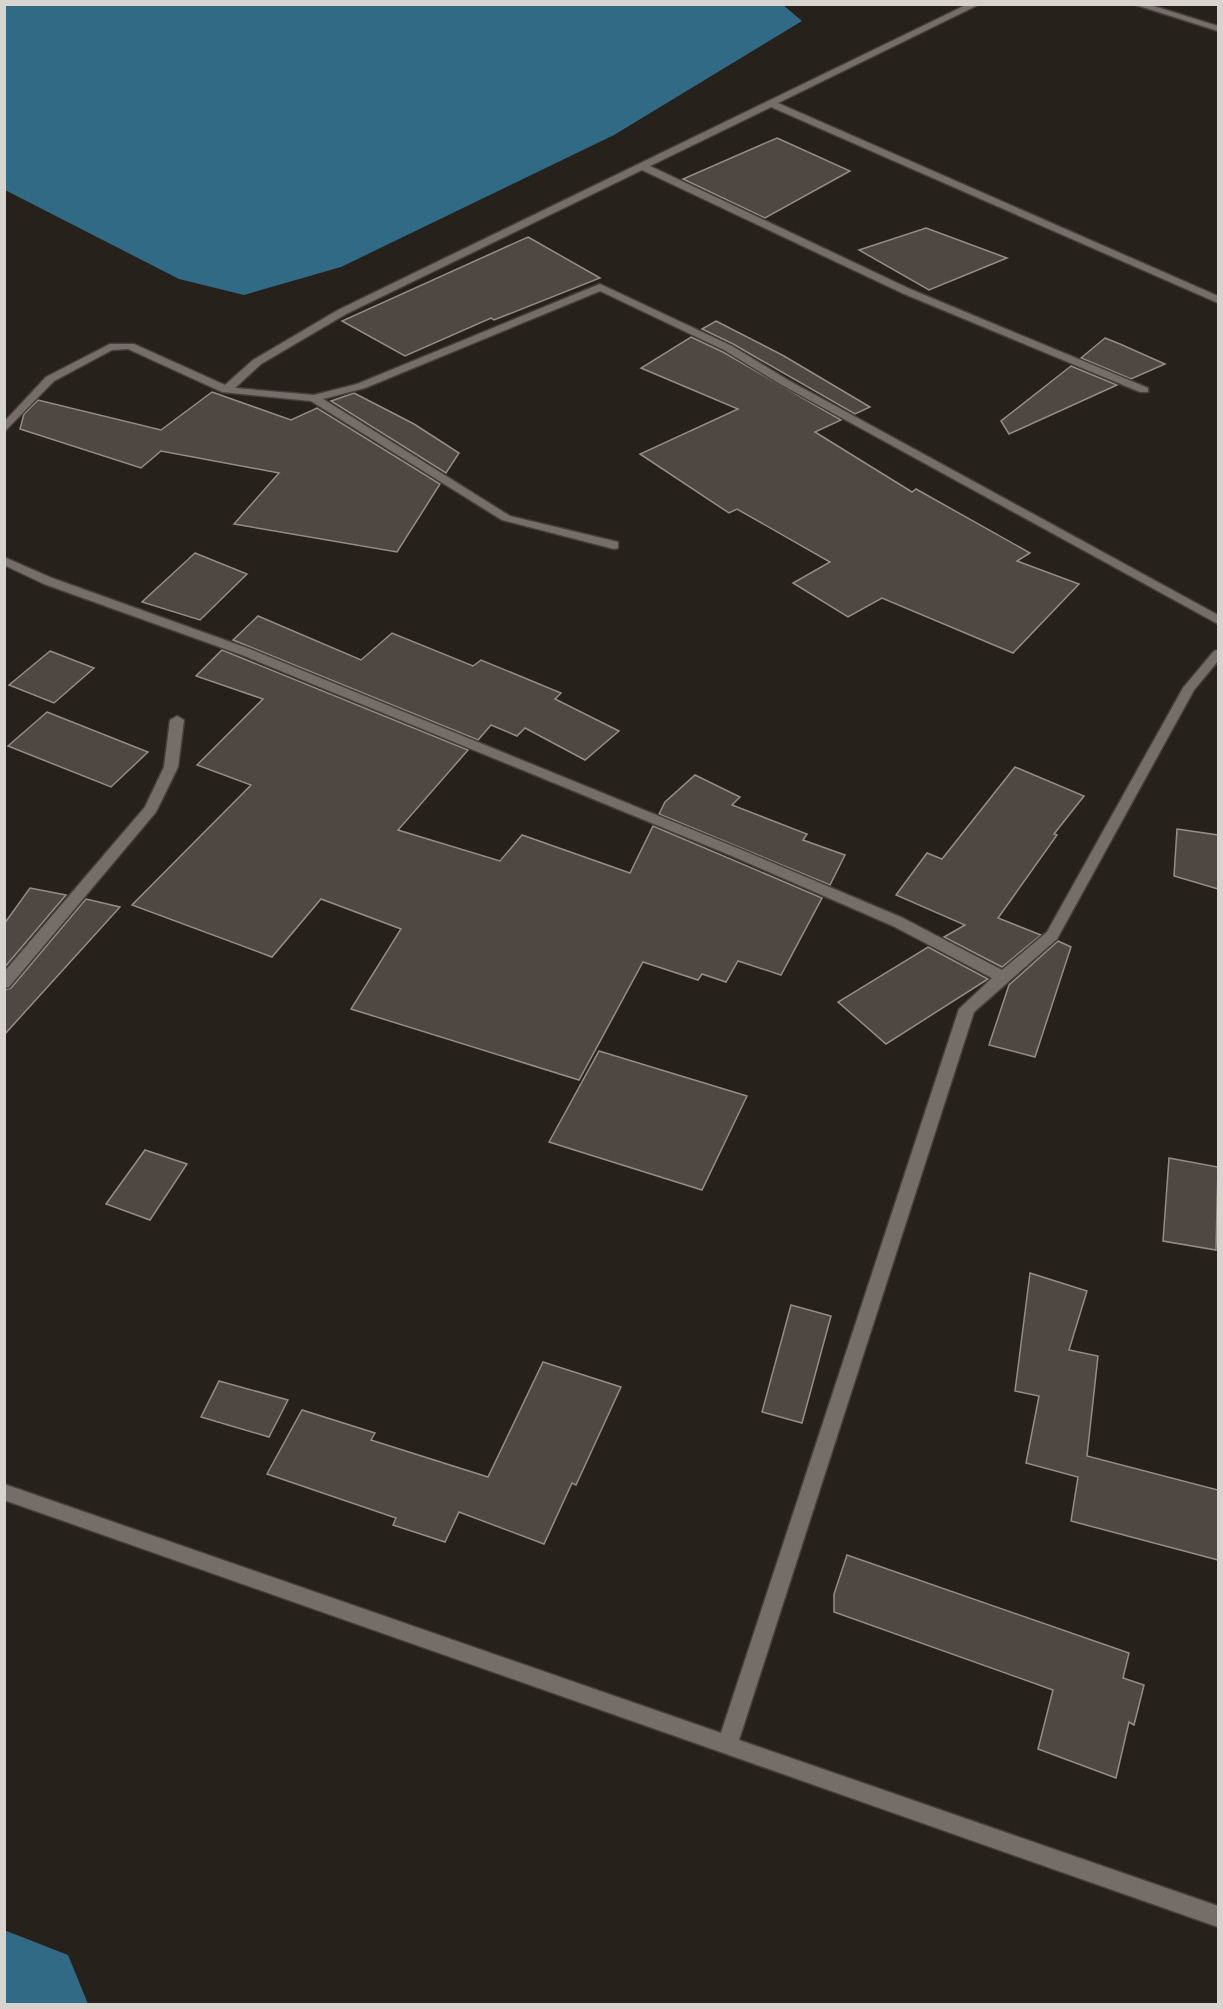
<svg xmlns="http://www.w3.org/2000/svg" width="1223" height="2009" font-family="'IBM Plex Serif',serif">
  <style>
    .water { fill: #316a84 }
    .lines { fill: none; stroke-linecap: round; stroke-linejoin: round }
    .river { fill: #316a84; fill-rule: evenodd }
    .building { fill: #4f4842; stroke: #948d86; stroke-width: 1.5 }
    .minor-casing { stroke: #443f3b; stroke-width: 3 }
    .minor { fill: #756e68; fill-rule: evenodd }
  </style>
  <rect width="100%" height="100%" fill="#27211c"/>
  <path class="water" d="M783,5L802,21L614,135L341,267L244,295L179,279L5,190V5Z"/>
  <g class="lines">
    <path class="river" d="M4,1930L68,1955L88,2004H4Z"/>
  </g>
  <g class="building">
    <path d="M777,138L850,171L765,218L683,179Z"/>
    <path d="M926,228L1007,258L929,290L859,250Z"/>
    <path d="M528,237L600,278L494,320L491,318L405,356L342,321Z"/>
    <path d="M716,321L784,356L870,407L855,414L733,344L702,329Z"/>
    <path d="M691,337L723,352L841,420L815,432L912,492L916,489L1030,553L1017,561L1079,584L1013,653L882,598L848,617L793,583L830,562L737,509L729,513L640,454L738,409L641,368Z"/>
    <path d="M1105,338L1120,344L1165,364L1131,379L1081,358Z"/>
    <path d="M1071,366L1117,385L1009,434L1001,421Z"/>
    <path d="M212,392L291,420L317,408L440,484L397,552L234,524L279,473L161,451L141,468L20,429L24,414L38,400L161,430Z"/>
    <path d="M354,393L414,424L459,453L446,473L331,401Z"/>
    <path d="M195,553L247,574L200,620L142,602Z"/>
    <path d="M258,616L361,660L392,633L473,666L481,660L561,693L555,699L619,731L585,760L525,728L517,736L491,725L478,740L233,640Z"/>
    <path d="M222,650L468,750L398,830L500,861L522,835L630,873L653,826L822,898L781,975L738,961L726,982L702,974L698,980L643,962L579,1080L351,1009L401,929L321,899L272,957L132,905L251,785L197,765L263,699L196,676Z"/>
    <path d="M50,651L94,668L54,703L9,685Z"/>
    <path d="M47,712L148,752L111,787L8,746Z"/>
    <path d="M1015,767L1084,796L1054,834L1057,835L998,918L1041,935L1002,967L944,937L965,925L896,895L927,853L942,859Z"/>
    <path d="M695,775L740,797L732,805L807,834L803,840L845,855L830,885L659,814L665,802Z"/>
    <path d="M1177,829L1218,835V889L1174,876Z"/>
    <path d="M30,888L66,895L4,968V924Z"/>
    <path d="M86,899L120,907L4,1035V990L11,988Z"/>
    <path d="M1058,941L1071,947L1035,1057L989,1045L1009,985Z"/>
    <path d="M928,947L988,979L886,1044L838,1002Z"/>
    <path d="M599,1051L747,1096L702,1190L549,1142Z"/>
    <path d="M145,1150L187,1164L150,1220L106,1204Z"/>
    <path d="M1169,1158L1218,1167L1216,1250L1163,1241Z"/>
    <path d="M1030,1273L1087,1291L1069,1350L1098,1356L1087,1456L1218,1490V1560L1071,1521L1078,1477L1026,1463L1039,1396L1015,1391Z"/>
    <path d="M791,1305L831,1316L802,1423L762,1412Z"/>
    <path d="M543,1362L621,1387L576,1485L572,1483L544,1544L459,1512L445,1542L393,1525L396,1518L267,1474L302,1410L375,1433L371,1440L488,1477Z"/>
    <path d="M219,1381L288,1400L269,1437L201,1417Z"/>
    <path d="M847,1555L1129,1653L1123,1678L1144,1685L1134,1725L1129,1722L1116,1778L1038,1749L1053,1690L834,1612V1594Z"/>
  </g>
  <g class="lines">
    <g class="minor-casing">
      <g id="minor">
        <path d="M968,4H980L778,103L1218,296V303L771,107L650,166L910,289L1148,388V392H1140L902,293L642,170L346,314L261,364L235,388L314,395L357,384L600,284L732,346L788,380L1218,615V624L780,384L724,350L600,291L365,388L323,399L510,516L618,542V548L614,549L502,520L311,401L222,392L128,349L112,350L54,381L4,432V422L46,377L110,344H134L225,385L253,360L338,310Z"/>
        <path d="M1133,4H1147L1218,26V31Z"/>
        <path d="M4,557L52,578L250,649L742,850L903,918L1002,970L1047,932L1183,688L1214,651L1218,650V661L1194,690L1057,939L974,1012L739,1740L1218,1906V1927L4,1500V1484L721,1733L959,1009L992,978L893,926L732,856L242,655L44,584L4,565Z"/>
        <path d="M177,716L184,720L178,767L156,812L9,987L4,988V972L145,807L164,767L170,720Z"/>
      </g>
    </g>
    <use href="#minor" class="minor"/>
  </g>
  <rect width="1223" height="2009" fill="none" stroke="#d7d4d0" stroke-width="12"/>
</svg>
